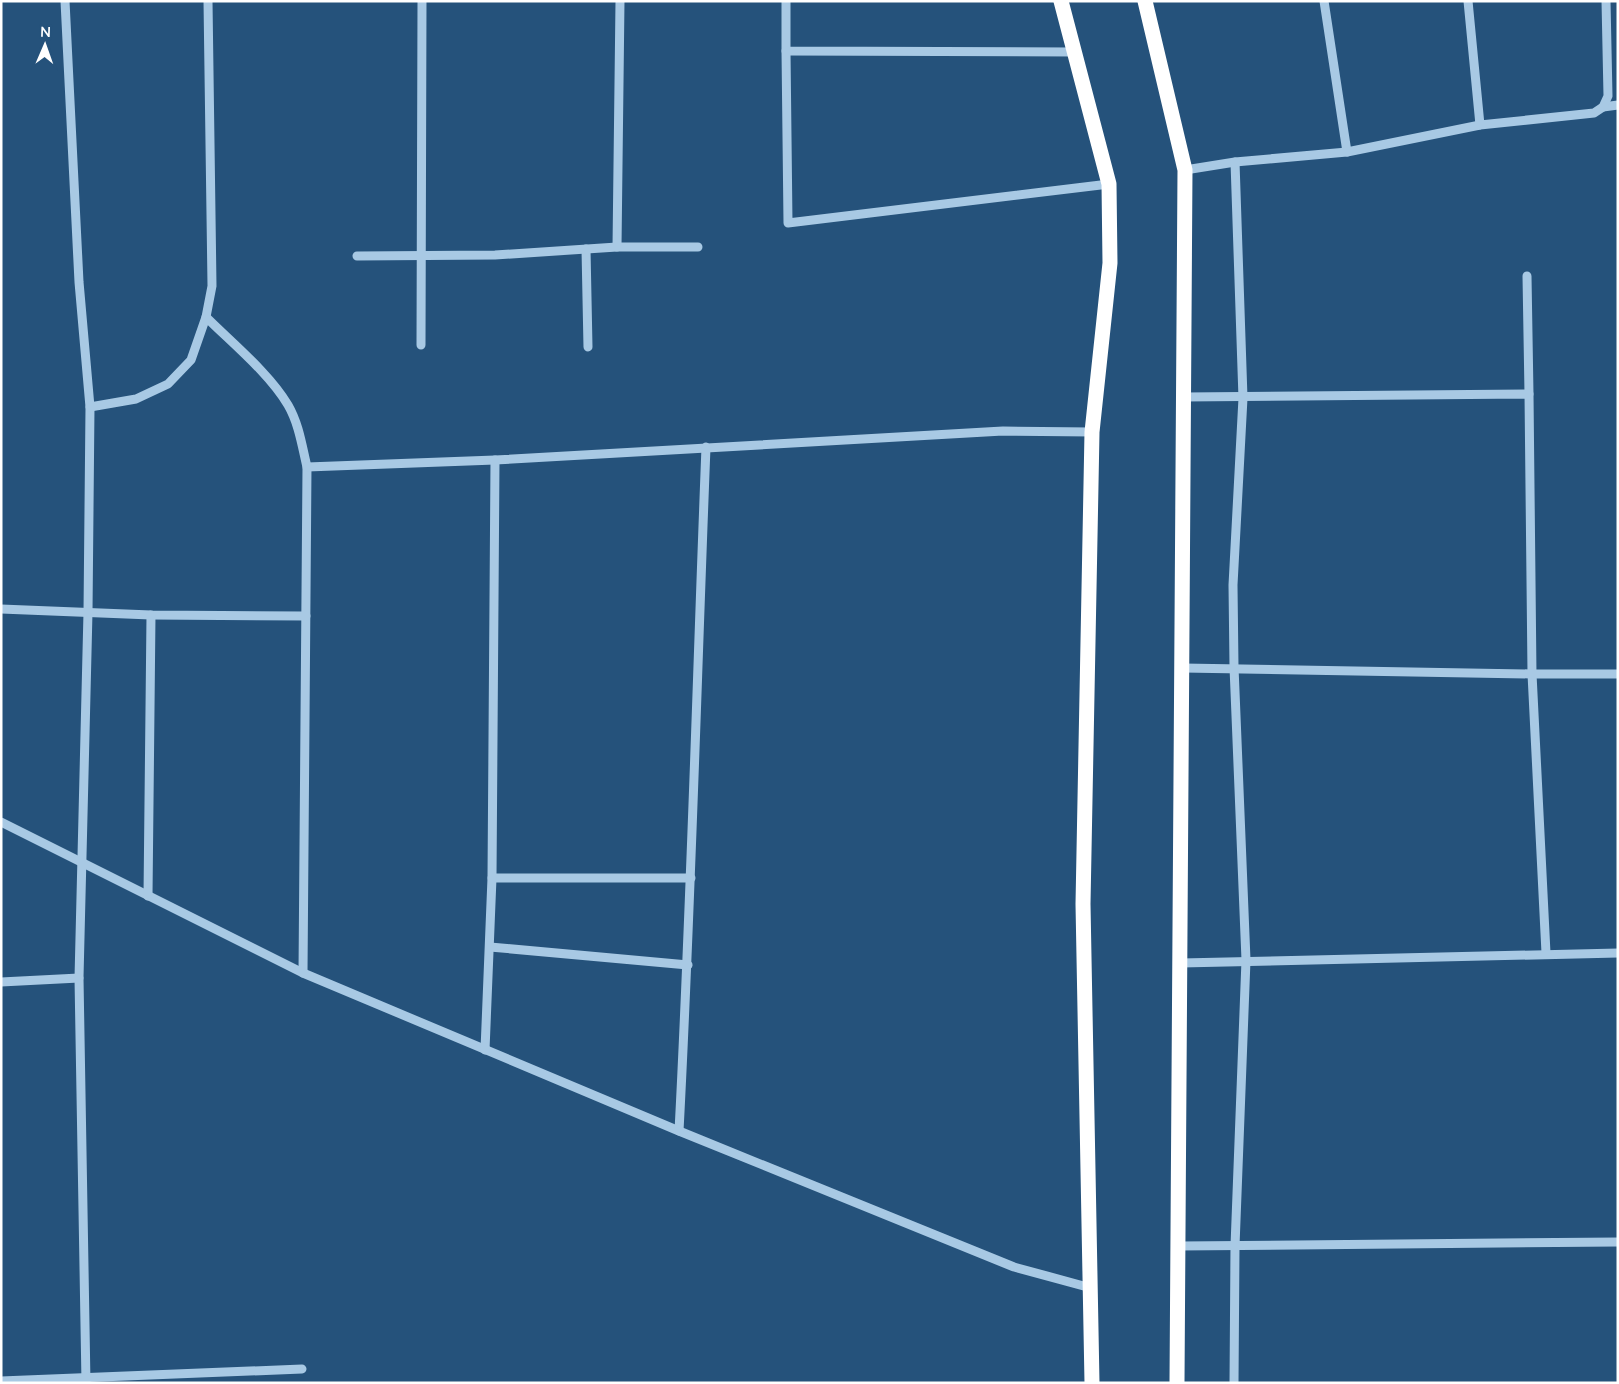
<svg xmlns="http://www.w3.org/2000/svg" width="1619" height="1384" font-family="Lato,sans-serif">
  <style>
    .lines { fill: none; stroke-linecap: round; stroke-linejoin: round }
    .minor { stroke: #a8c9e4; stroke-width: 9 }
    .highway { stroke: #fff; stroke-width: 15 }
  </style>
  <rect width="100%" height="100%" fill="#25527b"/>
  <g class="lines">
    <g class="minor">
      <path d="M65,1L79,282L90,407L88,612L79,978L86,1383"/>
      <path d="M786,1V51L1075,52"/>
      <path d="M1324,1L1347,152"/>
      <path d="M1468,1L1480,125"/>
      <path d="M786,51L788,223L1109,184"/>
      <path d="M1603,107L1618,105"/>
      <path d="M1185,170L1235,162L1347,152L1480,125L1594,113L1603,107L1608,96L1606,1"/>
      <path d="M617,247L620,1"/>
      <path d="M586,249L588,347"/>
      <path d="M357,256L495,255L617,247H698"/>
      <path d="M1527,276L1529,394"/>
      <path d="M206,317C232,343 269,373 288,405C299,424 302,446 307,467L303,973"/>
      <path d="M421,345L422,1"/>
      <path d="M1184,397L1529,394L1532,674L1546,953"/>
      <path d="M90,407L136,399L168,384L191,360L206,317L212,286L208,1"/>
      <path d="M307,467L495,460L1003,431L1092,432"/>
      <path d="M1,609L151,615L306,616"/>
      <path d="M1183,668L1532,674H1618"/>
      <path d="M1,822L303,973L679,1131L1014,1267L1091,1288"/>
      <path d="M492,878H691"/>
      <path d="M148,896L151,615"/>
      <path d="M490,947L688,965"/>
      <path d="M1181,963L1618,953"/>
      <path d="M1,982L79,978"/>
      <path d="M485,1050L492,878L495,460"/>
      <path d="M679,1131C691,903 697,675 706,447"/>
      <path d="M1179,1246L1618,1242"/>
      <path d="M1,1381L302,1369"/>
      <path d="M1234,1383L1235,1246L1246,960L1234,667L1233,585L1243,398L1235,162"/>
    </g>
    <g class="highway">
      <path d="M1061,1L1109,184L1110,263L1092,432L1083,904L1092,1383"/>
      <path d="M1145,1L1185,170L1177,1383"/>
    </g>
  </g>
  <rect width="1619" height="1384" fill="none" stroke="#ffffff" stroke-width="5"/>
  <g transform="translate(45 45) rotate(2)" stroke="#25527b" stroke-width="4" paint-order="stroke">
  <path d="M0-4L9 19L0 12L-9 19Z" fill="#ffffff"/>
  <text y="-8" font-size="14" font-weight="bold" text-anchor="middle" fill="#ffffff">N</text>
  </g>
</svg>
